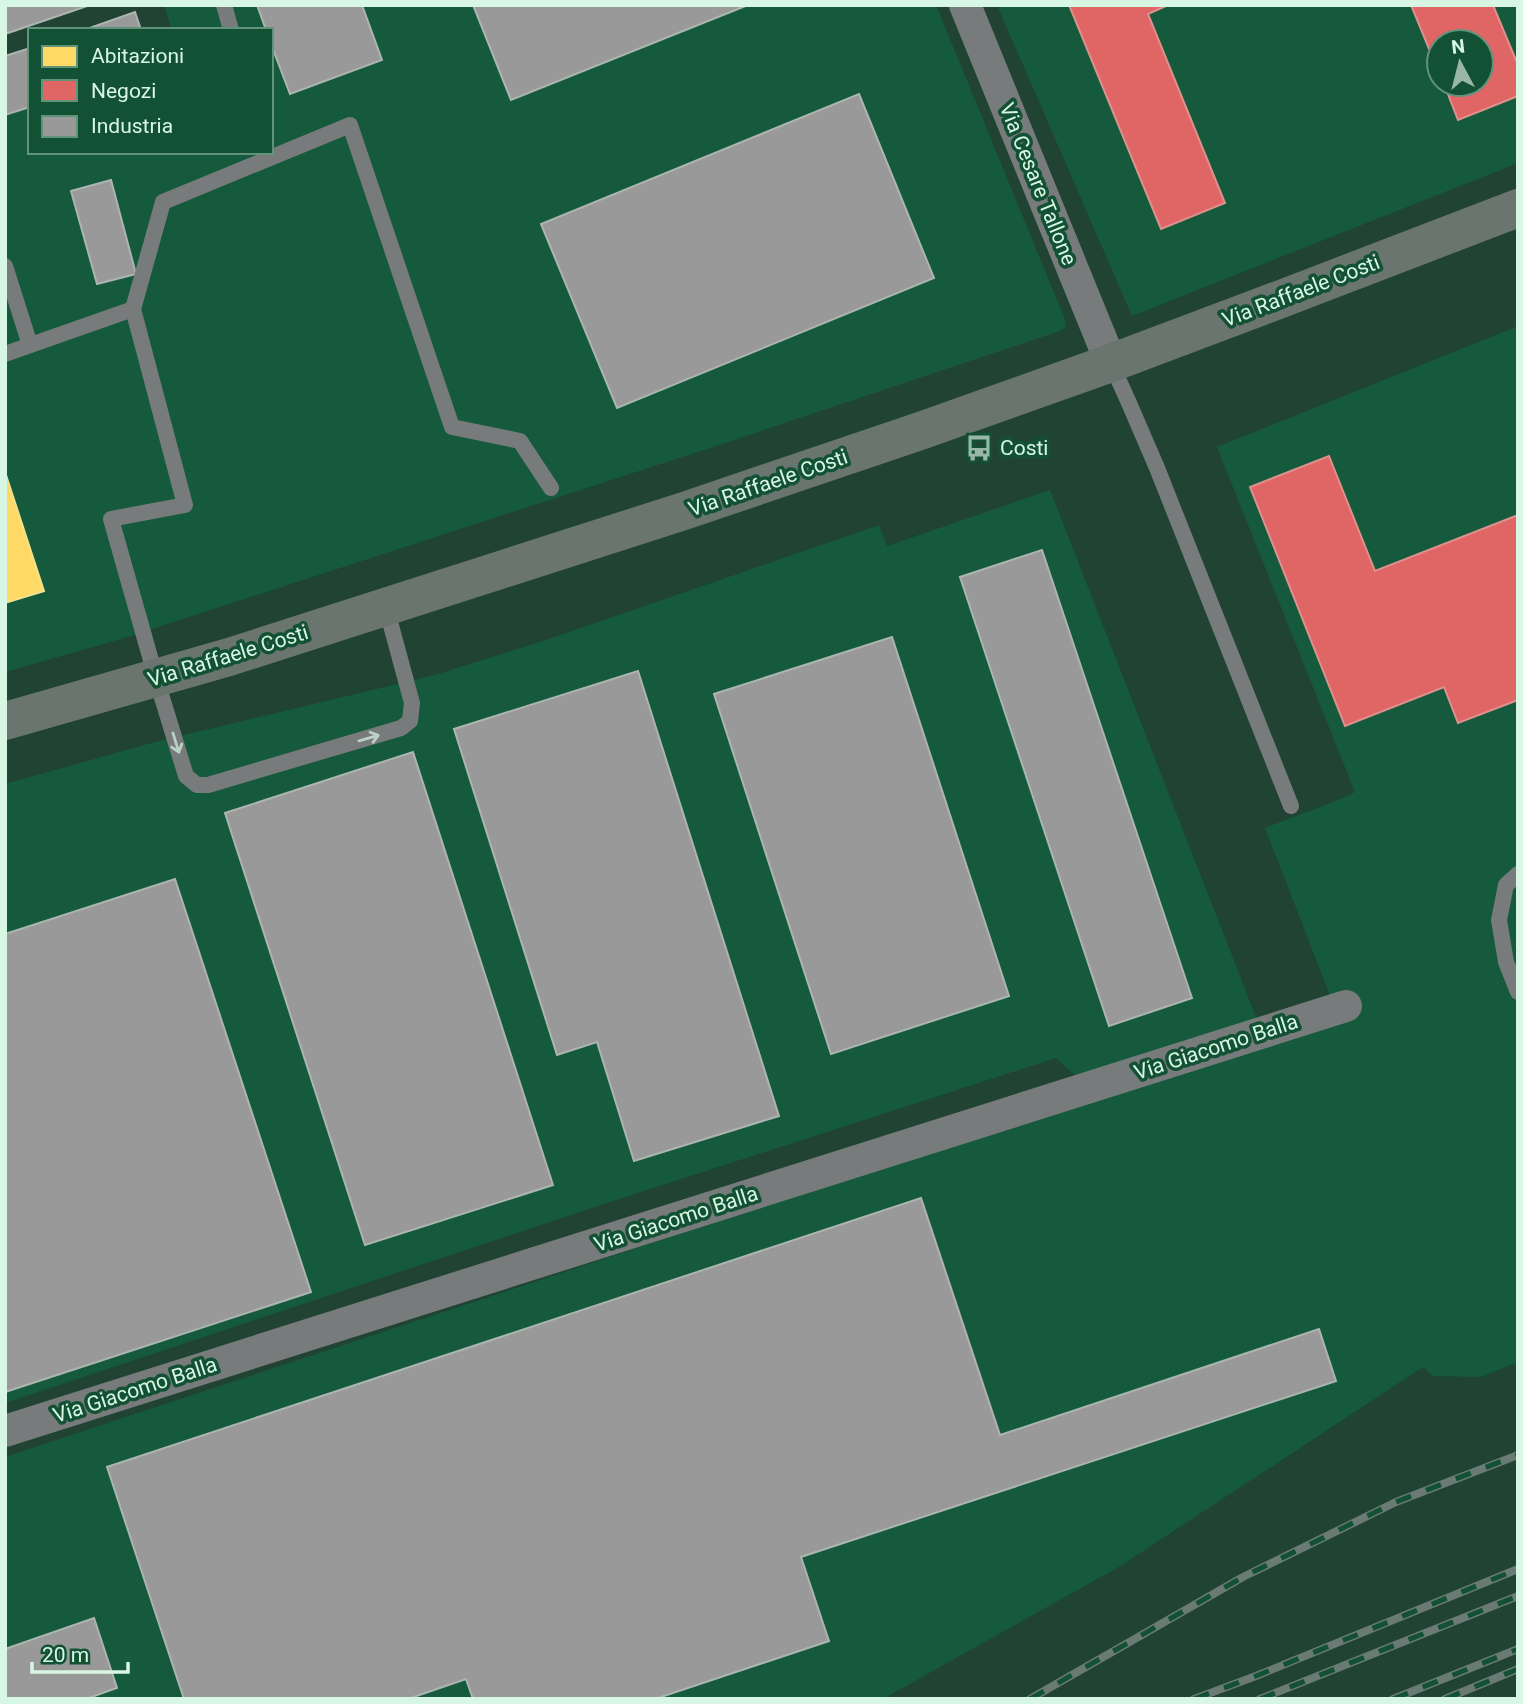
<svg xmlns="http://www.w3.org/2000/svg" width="1523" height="1704" font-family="Roboto,sans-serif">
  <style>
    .built { fill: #155a3c; fill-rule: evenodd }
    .homes { fill: #ffd966; stroke: #f3e28c; stroke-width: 2 }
    .shops { fill: #e06666; stroke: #de918c; stroke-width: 2 }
    .industry { fill: #999; stroke: #acb5b0; stroke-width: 2 }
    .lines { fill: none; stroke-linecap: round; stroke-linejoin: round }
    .lane { stroke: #787b7b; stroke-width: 16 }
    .street { stroke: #787b7b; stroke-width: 32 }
    .secondary { stroke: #6a7570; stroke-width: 38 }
    .rail-casing { stroke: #6a7a74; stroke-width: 8 }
    .rail { stroke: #125134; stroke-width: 5; stroke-dasharray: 16; stroke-linecap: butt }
    .oneway { stroke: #bbd1c4 }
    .labels { text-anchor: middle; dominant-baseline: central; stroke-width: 7; stroke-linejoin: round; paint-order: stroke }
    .street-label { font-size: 21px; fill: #d8f6e4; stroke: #125134 }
    .poi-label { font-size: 21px; fill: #d8f6e4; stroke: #125134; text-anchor: start }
  </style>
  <rect width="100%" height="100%" fill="#204333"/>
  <g class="built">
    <path d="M164,5H936L1064,317L1066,327L1057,332L707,449L121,639L5,672V115L30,107V152H271V30H172Z"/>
    <path d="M997,5H1518V163L1132,316ZM1439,42H1481V84H1439Z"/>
    <path d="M1518,326V1362L1481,1377L1433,1376L1423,1367L1122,1565L883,1699H5V1457L1338,1016L1265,828L1341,799L1355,792L1217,447Z"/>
    <path d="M1050,490L1258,1022L1077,1077L1056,1058L607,1203L5,1403V784L155,742L435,675L546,640L879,525L887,546Z"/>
  </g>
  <path class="homes" d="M5,472L44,591L5,603Z"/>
  <g class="shops">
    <path d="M1069,5H1168L1148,14L1225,203L1161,229Z"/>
    <path d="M1411,5H1493L1518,65V96L1458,120L1444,84H1481V42H1439V73Z"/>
    <path d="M1329,456L1375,571L1518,515V700L1458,723L1444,687L1345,726L1250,487Z"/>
  </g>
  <g class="industry">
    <path d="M5,5H90L5,34Z"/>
    <path d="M257,5H362L382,60L290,94L271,44V30H266Z"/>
    <path d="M473,5H748L511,100Z"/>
    <path d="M135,12L141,30H84Z"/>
    <path d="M30,48V107L5,115V56Z"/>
    <path d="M859,94L934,278L617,408L541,224Z"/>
    <path d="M111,180L136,274L97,284L71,191Z"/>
    <path d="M1042,550L1192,998L1109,1026L960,577Z"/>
    <path d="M892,637L1009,996L831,1054L714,694Z"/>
    <path d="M638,671L779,1116L634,1161L597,1042L557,1055L454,729Z"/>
    <path d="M413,752L553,1185L365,1245L225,813Z"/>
    <path d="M175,879L311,1292L5,1392V934Z"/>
    <path d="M921,1198L1000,1435L1319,1329L1336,1381L801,1557L829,1641L655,1699H473L466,1679L408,1699H184L107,1467Z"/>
    <path d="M94,1618L117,1688L86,1699H5V1649Z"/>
  </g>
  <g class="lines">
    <g class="lane">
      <path d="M224,5L231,30"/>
      <path d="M5,266L30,345"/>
      <path d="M5,354L133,309"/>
      <path d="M1111,363L1129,403L1157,468L1291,806"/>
      <path d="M386,607L412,703L410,721L401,728L208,785H197L186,776L156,678L111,519L185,505L133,309L163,202L350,125L452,427L520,441L551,488"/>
      <path d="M1518,874L1506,885L1499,920L1506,962L1518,992"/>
    </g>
    <g class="street">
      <path d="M965,5L1111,363"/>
      <path d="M5,1431L1346,1006"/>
    </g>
    <path class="secondary" d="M5,721L229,657L684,511L923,430L1111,363L1281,299L1518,208"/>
    <g class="rail-casing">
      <g id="rail">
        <path d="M1030,1699L1243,1577L1396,1502L1518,1455"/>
        <path d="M1194,1699L1256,1676L1518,1569"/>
        <path d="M1260,1699L1518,1596"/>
        <path d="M1393,1699L1518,1649"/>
        <path d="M1445,1699L1518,1669"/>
      </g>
    </g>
    <use href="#rail" class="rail"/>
  </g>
  <defs><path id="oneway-shaft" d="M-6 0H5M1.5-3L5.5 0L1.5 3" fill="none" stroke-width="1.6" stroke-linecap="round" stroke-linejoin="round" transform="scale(1.75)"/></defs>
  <g class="oneway">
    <use href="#oneway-shaft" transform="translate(369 738) rotate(-16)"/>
    <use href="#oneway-shaft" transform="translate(176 743) rotate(73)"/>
  </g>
  <defs>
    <g id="bus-bare" transform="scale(2.1)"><path d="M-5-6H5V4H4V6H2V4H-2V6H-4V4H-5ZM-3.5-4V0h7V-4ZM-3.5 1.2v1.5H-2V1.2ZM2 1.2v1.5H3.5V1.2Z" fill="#98b7a6" stroke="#125134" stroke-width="2.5" paint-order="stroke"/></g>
  </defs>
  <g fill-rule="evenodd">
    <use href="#bus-bare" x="979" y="448"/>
  </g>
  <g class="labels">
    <g class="street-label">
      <text transform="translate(1038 184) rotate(68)">Via Cesare Tallone</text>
      <text transform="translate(1301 291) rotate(-21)">Via Raffaele Costi</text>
      <text transform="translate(768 483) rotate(-19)">Via Raffaele Costi</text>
      <text transform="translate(228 656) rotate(-17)">Via Raffaele Costi</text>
      <text transform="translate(1216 1047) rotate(-18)">Via Giacomo Balla</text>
      <text transform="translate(676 1219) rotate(-18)">Via Giacomo Balla</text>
      <text transform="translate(135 1390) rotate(-18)">Via Giacomo Balla</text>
    </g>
    <g class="poi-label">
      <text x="1000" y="448">Costi</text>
    </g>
  </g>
  <rect width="1523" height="1704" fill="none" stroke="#d8f6e4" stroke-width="14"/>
  <rect x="28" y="28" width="245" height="126" fill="#125134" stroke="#61937a" stroke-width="2"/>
  <rect x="42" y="46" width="35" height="21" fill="#ffd966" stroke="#61937a" stroke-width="2"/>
  <text x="91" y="63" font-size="21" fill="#d8f6e4">Abitazioni</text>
  <rect x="42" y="80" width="35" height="21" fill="#e06666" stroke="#61937a" stroke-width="2"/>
  <text x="91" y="98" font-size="21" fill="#d8f6e4">Negozi</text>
  <rect x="42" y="116" width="35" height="21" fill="#999999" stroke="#61937a" stroke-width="2"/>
  <text x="91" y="133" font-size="21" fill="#d8f6e4">Industria</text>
  <g transform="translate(1460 63) rotate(353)"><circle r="33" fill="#125134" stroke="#61937a" stroke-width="2"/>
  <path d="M0-5L12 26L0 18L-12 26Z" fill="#98b7a6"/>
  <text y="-10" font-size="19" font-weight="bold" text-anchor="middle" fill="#d8f6e4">N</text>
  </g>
  <path d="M32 1662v10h96v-10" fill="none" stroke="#d8f6e4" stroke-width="3.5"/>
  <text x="42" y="1662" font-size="21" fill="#d8f6e4" stroke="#125134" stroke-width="5" paint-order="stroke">20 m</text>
</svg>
